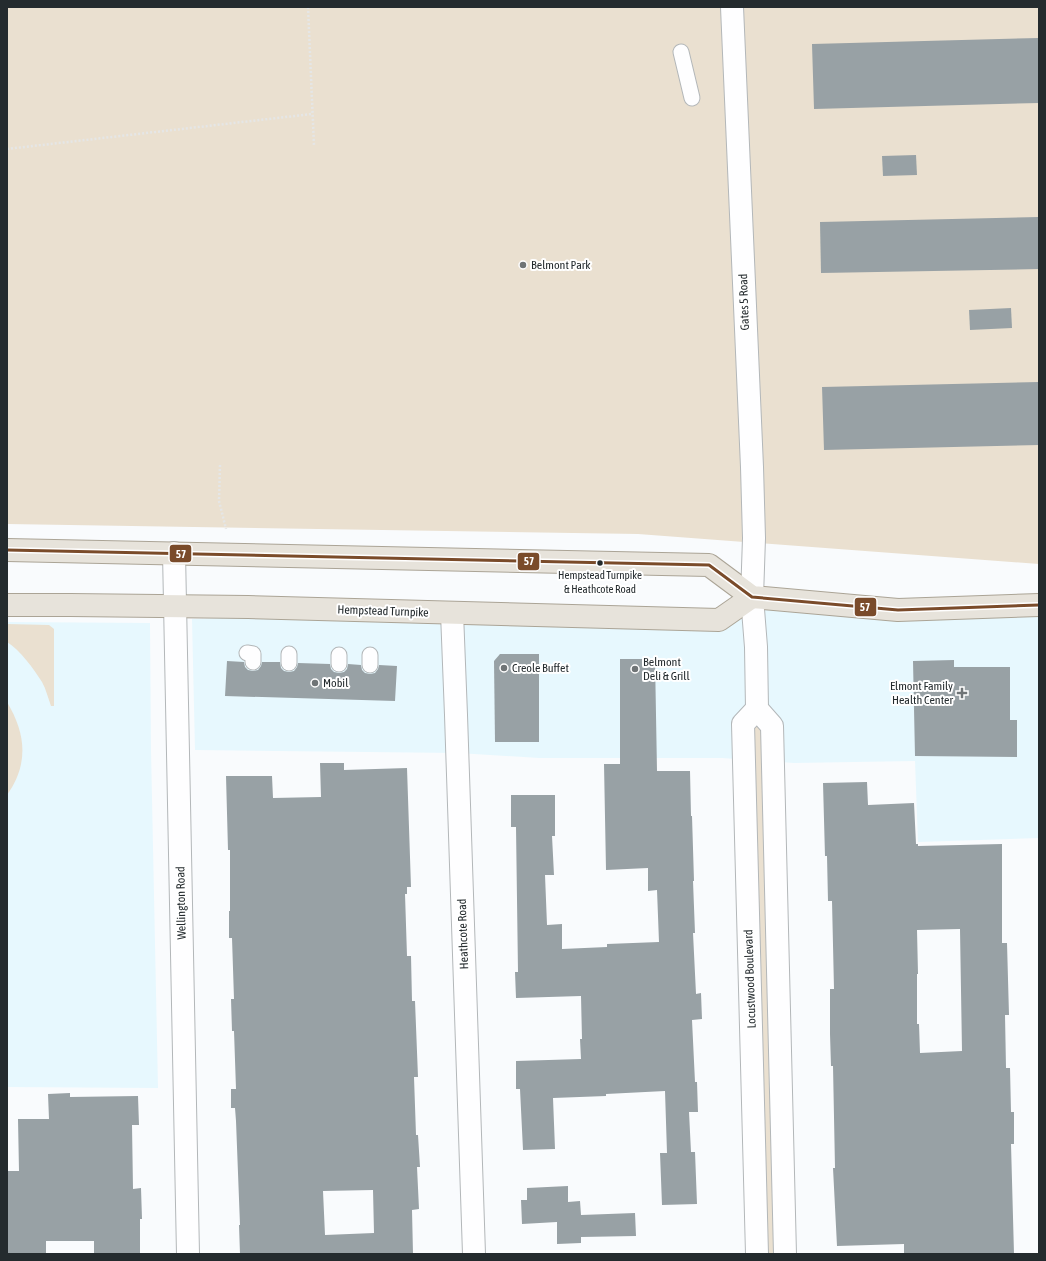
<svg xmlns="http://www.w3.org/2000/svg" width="1046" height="1261" font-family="'Asap Condensed',sans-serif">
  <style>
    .built { fill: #e7f8fe }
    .green { fill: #eae0d0 }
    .building { fill: #98a1a5; fill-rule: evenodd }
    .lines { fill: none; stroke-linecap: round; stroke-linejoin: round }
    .lane-casing { stroke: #b3b7b9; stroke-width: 17 }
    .street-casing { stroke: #b3b7b9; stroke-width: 24 }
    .primary-casing { stroke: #aba496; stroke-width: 24 }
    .path { stroke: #e5e6e6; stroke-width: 2.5; stroke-dasharray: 2 2; stroke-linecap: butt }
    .lane { stroke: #fefeff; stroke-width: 15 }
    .street { stroke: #fefeff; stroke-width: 22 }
    .primary { stroke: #e7e3db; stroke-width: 22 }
    .bus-1-casing { stroke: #fff; stroke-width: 6 }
    .bus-1 { stroke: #7a4b2a; stroke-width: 3 }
    .poi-dot { fill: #6f7476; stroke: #fff; stroke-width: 1.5 }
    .bus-dot { fill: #242b2e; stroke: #fff; stroke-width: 1.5 }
    .labels { text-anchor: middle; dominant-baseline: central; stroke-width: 4; stroke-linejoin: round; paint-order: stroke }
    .bus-label { font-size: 11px; fill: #242b2e; stroke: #fff }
    .poi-label { font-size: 12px; fill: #242b2e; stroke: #fff; text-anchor: start }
    .street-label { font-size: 12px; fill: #242b2e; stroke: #fff }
    .line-badge { stroke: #fff; stroke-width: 1.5 }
    .badge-label { font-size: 11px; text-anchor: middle; font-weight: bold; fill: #fff }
  </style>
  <rect width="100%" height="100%" fill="#f9fbfd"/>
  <g class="built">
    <path d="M752,597L1039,604V838L918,842L915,761L794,763L722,758H539L458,753L195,750L192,619L390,612L719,620Z"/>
    <path d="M7,622L150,623L151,750L158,1088L7,1087Z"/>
  </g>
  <g class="green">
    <path d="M7,7H1039V564L638,534L7,524Z"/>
    <path d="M7,624L49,625L54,629V706H51C48,698 46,689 42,682C34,669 20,650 7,642Z"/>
    <path d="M7,702C26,734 29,764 7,795Z"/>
    <path d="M743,724L772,726L785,1254H757Z"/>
  </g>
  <g class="building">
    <path d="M1039,38V103L814,109L812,44Z"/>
    <path d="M916,155L917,175L883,176L882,156Z"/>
    <path d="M1039,217V269L821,273L820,222Z"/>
    <path d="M1011,308L1012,328L970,330L969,310Z"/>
    <path d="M1039,382V445L824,450L822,387Z"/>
    <path d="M500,654H539V742H495L494,661Z"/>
    <path d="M620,659H655L657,771H690L691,816H692L694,881H693L695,933H693L696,994L701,993L702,1019L692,1020L695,1082H697L698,1112H689L691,1152H695L697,1204L662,1205L660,1153H667L665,1091L606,1094V1096L553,1098L555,1149L523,1150L520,1089H516V1061L581,1059L580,1039H582L581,996L516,998L515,972H518L516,827H511V795H555V836H552L554,875H545L547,925L562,924V949L607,947V944L659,942L657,890L648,891V868L606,870L604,764H620Z"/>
    <path d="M954,660V667H1010V720H1017V757L915,756L913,661Z"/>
    <path d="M227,661L244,662L245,667L248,670L253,671L258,670L261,666L262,662H280L281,668L284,671L289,672L294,671L297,667L298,663L330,664L331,669L334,672L339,673L344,672L347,669L348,664L361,665L362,670L365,673L370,674L375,673L378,669L379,665L397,666L395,701L225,696Z"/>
    <path d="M320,763H344V770L407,768L411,887H407V894H405L407,956H411L412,1001H415L418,1077H414L416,1135H418L420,1167H417L419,1209L412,1210L413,1254H240L239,1225H240L236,1121L235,1108H231V1089H236L234,1031H232L231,999H234L232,938H229V911H230V850H228L226,776H272L273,798L321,797ZM373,1190L374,1233L325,1235L323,1191Z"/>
    <path d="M867,782L868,805L914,803L916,844H918V846L1002,844V943H1007L1009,1015H1005L1006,1068H1010L1011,1112H1014V1144H1011L1014,1254H904V1244L837,1246L833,1168H835L833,1066H831L830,1034V989H834L832,901H828L827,856H825L823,783ZM960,929L962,1051L920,1053L919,1024H917V974H918L917,930Z"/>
    <path d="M70,1093V1097L138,1096L139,1125H132L133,1189L141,1188L142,1219H140V1254H94V1241H46V1254H7V1171H19L18,1119H49L48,1094Z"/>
    <path d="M568,1186V1202L580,1201L581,1215L635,1213L636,1236L581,1237V1243L557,1244V1222L522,1224L521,1200H527V1188Z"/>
  </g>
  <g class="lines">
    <g class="lane-casing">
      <g id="lane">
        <path d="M681,52L692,98"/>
        <path d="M247,653L253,654V662"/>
        <path d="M289,654V663"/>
        <path d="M339,655V664"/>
        <path d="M370,665V655"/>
      </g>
    </g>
    <g class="street-casing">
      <g id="street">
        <path d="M732,7L752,467L754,538L752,597L756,647L757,709L772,726L785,1254"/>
        <path d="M174,553L188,1254"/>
        <path d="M452,613L456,715L474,1254"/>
        <path d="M757,709L743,724L757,1254"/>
      </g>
    </g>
    <g class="primary-casing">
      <g id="primary">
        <path d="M7,550L709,565L752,597L898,610L1039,605"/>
        <path d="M7,605H70L248,607L719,620L752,597"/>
      </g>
    </g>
    <g class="path">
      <path d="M308,7L314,146"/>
      <path d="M7,149L312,114"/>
      <path d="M220,465L219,501L226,529"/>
    </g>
    <use href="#lane" class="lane"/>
    <use href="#street" class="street"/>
    <use href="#primary" class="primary"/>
    <g class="bus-1-casing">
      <path id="bus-1" d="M7,550L709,565L752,597L898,610L1039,605"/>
    </g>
    <use href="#bus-1" class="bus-1"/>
  </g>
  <g class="poi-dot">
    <circle cx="523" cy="265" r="4"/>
    <circle cx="504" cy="668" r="4"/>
    <circle cx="635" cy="669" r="4"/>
    <circle cx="315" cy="683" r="4"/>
    <path d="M960 687h4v4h4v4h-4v4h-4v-4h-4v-4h4z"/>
  </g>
  <circle class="bus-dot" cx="600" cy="563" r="3.5"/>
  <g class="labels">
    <g class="bus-label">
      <text x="600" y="575">Hempstead Turnpike<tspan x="600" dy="14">&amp; Heathcote Road</tspan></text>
    </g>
    <g class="poi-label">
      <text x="531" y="265">Belmont Park</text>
      <text x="643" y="662">Belmont<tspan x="643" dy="14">Deli &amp; Grill</tspan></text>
      <text x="512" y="668">Creole Buffet</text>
      <text x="323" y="683">Mobil</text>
      <text x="953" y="686" text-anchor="end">Elmont Family<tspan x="953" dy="14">Health Center</tspan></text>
    </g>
    <g class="street-label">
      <text transform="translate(744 302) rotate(-92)">Gates 5 Road</text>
      <text transform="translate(383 611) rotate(2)">Hempstead Turnpike</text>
      <text transform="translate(181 903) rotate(-91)">Wellington Road</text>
      <text transform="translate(463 934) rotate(-92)">Heathcote Road</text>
      <text transform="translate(750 979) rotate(-92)">Locustwood Boulevard</text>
    </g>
  </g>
  <g class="line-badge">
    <rect x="169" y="544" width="23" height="19" rx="4" fill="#7a4b2a"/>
    <rect x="517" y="552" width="23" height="19" rx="4" fill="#7a4b2a"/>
    <rect x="854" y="597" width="23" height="20" rx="4" fill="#7a4b2a"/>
  </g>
  <g class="badge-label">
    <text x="181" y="558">57</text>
    <text x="529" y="565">57</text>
    <text x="865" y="611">57</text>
  </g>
  <rect width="1046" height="1261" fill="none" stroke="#242b2e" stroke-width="16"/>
</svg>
